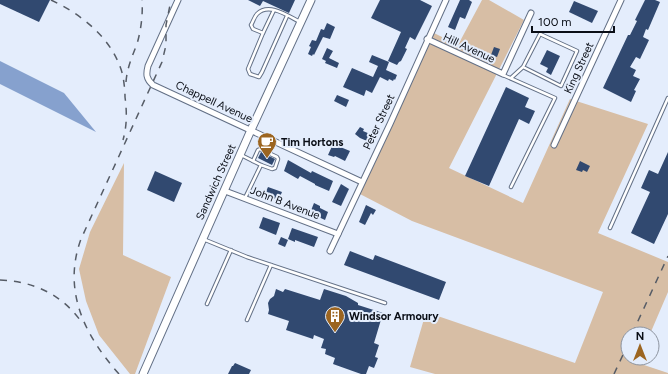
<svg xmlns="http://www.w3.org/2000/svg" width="668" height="374" font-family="Figtree,sans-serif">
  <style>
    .green { fill: #d7bea5 }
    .water { fill: #86a1ce }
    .building { fill: #314970 }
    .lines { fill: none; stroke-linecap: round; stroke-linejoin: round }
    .service-casing { stroke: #637086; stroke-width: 4.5 }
    .minor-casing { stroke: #637086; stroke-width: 7 }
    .secondary-casing { stroke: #637086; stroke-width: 9 }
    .service { stroke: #fff; stroke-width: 2.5 }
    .minor { stroke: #fff; stroke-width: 5 }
    .secondary { stroke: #fff; stroke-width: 7 }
    .rail { stroke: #565c66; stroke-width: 1.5; stroke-dasharray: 7 7; stroke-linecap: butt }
    .labels { text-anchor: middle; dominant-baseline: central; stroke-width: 4; stroke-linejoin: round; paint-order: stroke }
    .street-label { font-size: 11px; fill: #0a0e16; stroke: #e4edfc }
    .poi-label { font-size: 11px; font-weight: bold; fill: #0a0e16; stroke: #e4edfc; text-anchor: start }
  </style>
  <rect width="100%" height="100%" fill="#e4edfc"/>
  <g class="green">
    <path d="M482,0H489L524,20L449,168L523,203L570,99L648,124L598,233L668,262V292L650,334H628V358H640L638,363L668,373V374H435L410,367L426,312L575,363L603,292L412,221L358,193L432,32L458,45Z"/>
    <path d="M124,163L123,255L171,277L135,374H130L99,335L86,301L79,269L90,232Z"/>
  </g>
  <path class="water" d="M0,61L64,93L96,132L0,84Z"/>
  <g class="building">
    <path d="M0,0H50L39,22L0,4Z"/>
    <path d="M248,0H295L289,13L263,1L260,6Z"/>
    <path d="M380,0H420L432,6L415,40L410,37L405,48L407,49L401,61L399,62L397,65L388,61L401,32L371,18Z"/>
    <path d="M460,0H469L472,2L465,19L460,17L455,30L448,27Z"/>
    <path d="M645,0H655L660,2L648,30L646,29L643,37L649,40L640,59L636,57L630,67L636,70L633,76L640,79L634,90L636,91L631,102L603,88L628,35H630L637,21L635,20Z"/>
    <path d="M574,1L598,11L592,23L569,12Z"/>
    <path d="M327,23L335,27L330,39L323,37L314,55L313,54L312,56L308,54L311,47L309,46L312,40L316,41L321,29L324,30Z"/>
    <path d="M494,47L500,49L497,57L491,55Z"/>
    <path d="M327,48L333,51L329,58L339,63L337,68L325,63L326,61L322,59Z"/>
    <path d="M547,50L560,56L551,75L546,72L548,68L540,64Z"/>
    <path d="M372,55L389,62L386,70L397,75L395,80L394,79L393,81L389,79L388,81L380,77L372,93L366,90L364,96L343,87L352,68L373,77L378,66L369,62Z"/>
    <path d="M506,87L529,98L525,107L535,111L529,124L519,119L489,186L465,176Z"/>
    <path d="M337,95L349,100L346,107L334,101Z"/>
    <path d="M360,127L364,129L363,131L370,134L367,141L360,138L355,134Z"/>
    <path d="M333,144L350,151L345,161L335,156L334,157L328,155Z"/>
    <path d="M261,152L275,159L272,165L258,158Z"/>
    <path d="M668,152V214L654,244L631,233L650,192L641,188L649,170L658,174Z"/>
    <path d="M288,160L311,173L312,171L333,181L329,191L315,185V184L300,176L298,179L284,171Z"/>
    <path d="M580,161L590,166L587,172L583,170L582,172L576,170Z"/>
    <path d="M155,171L182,183L174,202L147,190Z"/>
    <path d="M341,184L349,189L341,206L332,202Z"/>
    <path d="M268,187L282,192L279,199L276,198L275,199L264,196Z"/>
    <path d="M314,203L320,206V208L328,212L325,220L310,213Z"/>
    <path d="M366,205L376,210L373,215L371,213L365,225L359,222Z"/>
    <path d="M263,217L280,223L276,235L259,228Z"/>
    <path d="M292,228L318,237L314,247L295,240V242L288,239Z"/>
    <path d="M281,237L288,240L285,247L278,244Z"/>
    <path d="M350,251L373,260L375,255L446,282L439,300L344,265Z"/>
    <path d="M276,289L283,292L285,289L320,300L324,289L346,296L358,303V305L383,313L374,343L379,345L375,357L378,358L374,368L369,366L366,374H361L333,364L335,358L325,354L326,349L321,348L324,339L314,335L313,339L286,330L289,321L268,314L269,310L268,303L270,299L274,296Z"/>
    <path d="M235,363L251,370L249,374H228L232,366H233Z"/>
  </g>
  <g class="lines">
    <g class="service-casing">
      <g id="service">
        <path d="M274,10L263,33L253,29L251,25C253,22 254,17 257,14C269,2 288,16 300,22"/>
        <path d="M263,33L248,69L250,74L259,77L262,72L287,16"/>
        <path d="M503,75L555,98L511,187"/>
        <path d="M511,78L523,67L561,86L577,51L540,34L523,67"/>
        <path d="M241,155L261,165L245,198"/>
        <path d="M253,161L258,150L260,149L277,157L278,159L275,168L272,169L261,165"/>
        <path d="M610,228L668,98"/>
        <path d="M203,239L247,257L385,303"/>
        <path d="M207,304L231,250"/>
        <path d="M247,320L271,265"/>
      </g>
    </g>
    <g class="minor-casing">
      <g id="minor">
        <path d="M178,0L148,66C146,74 146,79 153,85L362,182"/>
        <path d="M427,39L503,74L531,13"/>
        <path d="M554,145L621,0"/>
        <path d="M225,191L338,234"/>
        <path d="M330,251L390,124L446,0"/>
      </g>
    </g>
    <g class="secondary-casing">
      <path id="secondary" d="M143,374L251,130L311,0"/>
    </g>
    <use href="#service" class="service"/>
    <use href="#minor" class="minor"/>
    <use href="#secondary" class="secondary"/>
    <g class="rail">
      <path d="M51,0C83,15 114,40 123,76C124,83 125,90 125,97C127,112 127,126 123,140"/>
      <path d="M126,82C127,68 132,57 137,44C141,30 143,15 142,0"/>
      <path d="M0,280C32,281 61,294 80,320"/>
      <path d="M632,334L668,256"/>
      <path d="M119,374C85,336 62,291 81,239L162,62L166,45V25L171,0"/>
      <path d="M614,374L628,344"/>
    </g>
  </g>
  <defs>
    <g id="cafe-pin" transform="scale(1)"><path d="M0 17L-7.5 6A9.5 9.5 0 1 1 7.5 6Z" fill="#9c6520" stroke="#e4edfc"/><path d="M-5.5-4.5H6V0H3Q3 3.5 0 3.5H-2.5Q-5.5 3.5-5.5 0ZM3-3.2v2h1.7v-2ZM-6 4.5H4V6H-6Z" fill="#fff"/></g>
    <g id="building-pin" transform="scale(1)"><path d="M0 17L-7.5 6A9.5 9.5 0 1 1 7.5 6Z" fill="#9c6520" stroke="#e4edfc"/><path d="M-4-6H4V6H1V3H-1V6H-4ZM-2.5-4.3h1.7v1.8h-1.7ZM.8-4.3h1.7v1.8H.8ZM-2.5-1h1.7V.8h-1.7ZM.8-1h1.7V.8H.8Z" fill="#fff"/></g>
  </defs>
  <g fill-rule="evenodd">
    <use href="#cafe-pin" x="267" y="142"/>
    <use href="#building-pin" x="335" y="316"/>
  </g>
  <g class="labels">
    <g class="street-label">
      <text transform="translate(469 48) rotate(25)">Hill Avenue</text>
      <text transform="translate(579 68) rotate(-65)">King Street</text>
      <text transform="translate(214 102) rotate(25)">Chappell Avenue</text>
      <text transform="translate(379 122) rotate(-65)">Peter Street</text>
      <text transform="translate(216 182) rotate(-66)">Sandwich Street</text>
      <text transform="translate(285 203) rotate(21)">John B Avenue</text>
    </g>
    <g class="poi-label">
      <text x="281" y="142">Tim Hortons</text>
      <text x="349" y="316">Windsor Armoury</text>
    </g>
  </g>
  <g transform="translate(640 346)"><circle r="19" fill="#e4edfc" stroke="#8d94a0"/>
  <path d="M0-3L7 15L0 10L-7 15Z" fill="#9c6520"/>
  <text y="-6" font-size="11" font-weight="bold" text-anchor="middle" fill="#0a0e16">N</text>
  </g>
  <path d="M532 26v6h82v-6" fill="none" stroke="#0a0e16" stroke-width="2"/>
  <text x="538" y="26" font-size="12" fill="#0a0e16" stroke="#e4edfc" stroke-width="3" paint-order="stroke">100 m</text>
</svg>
